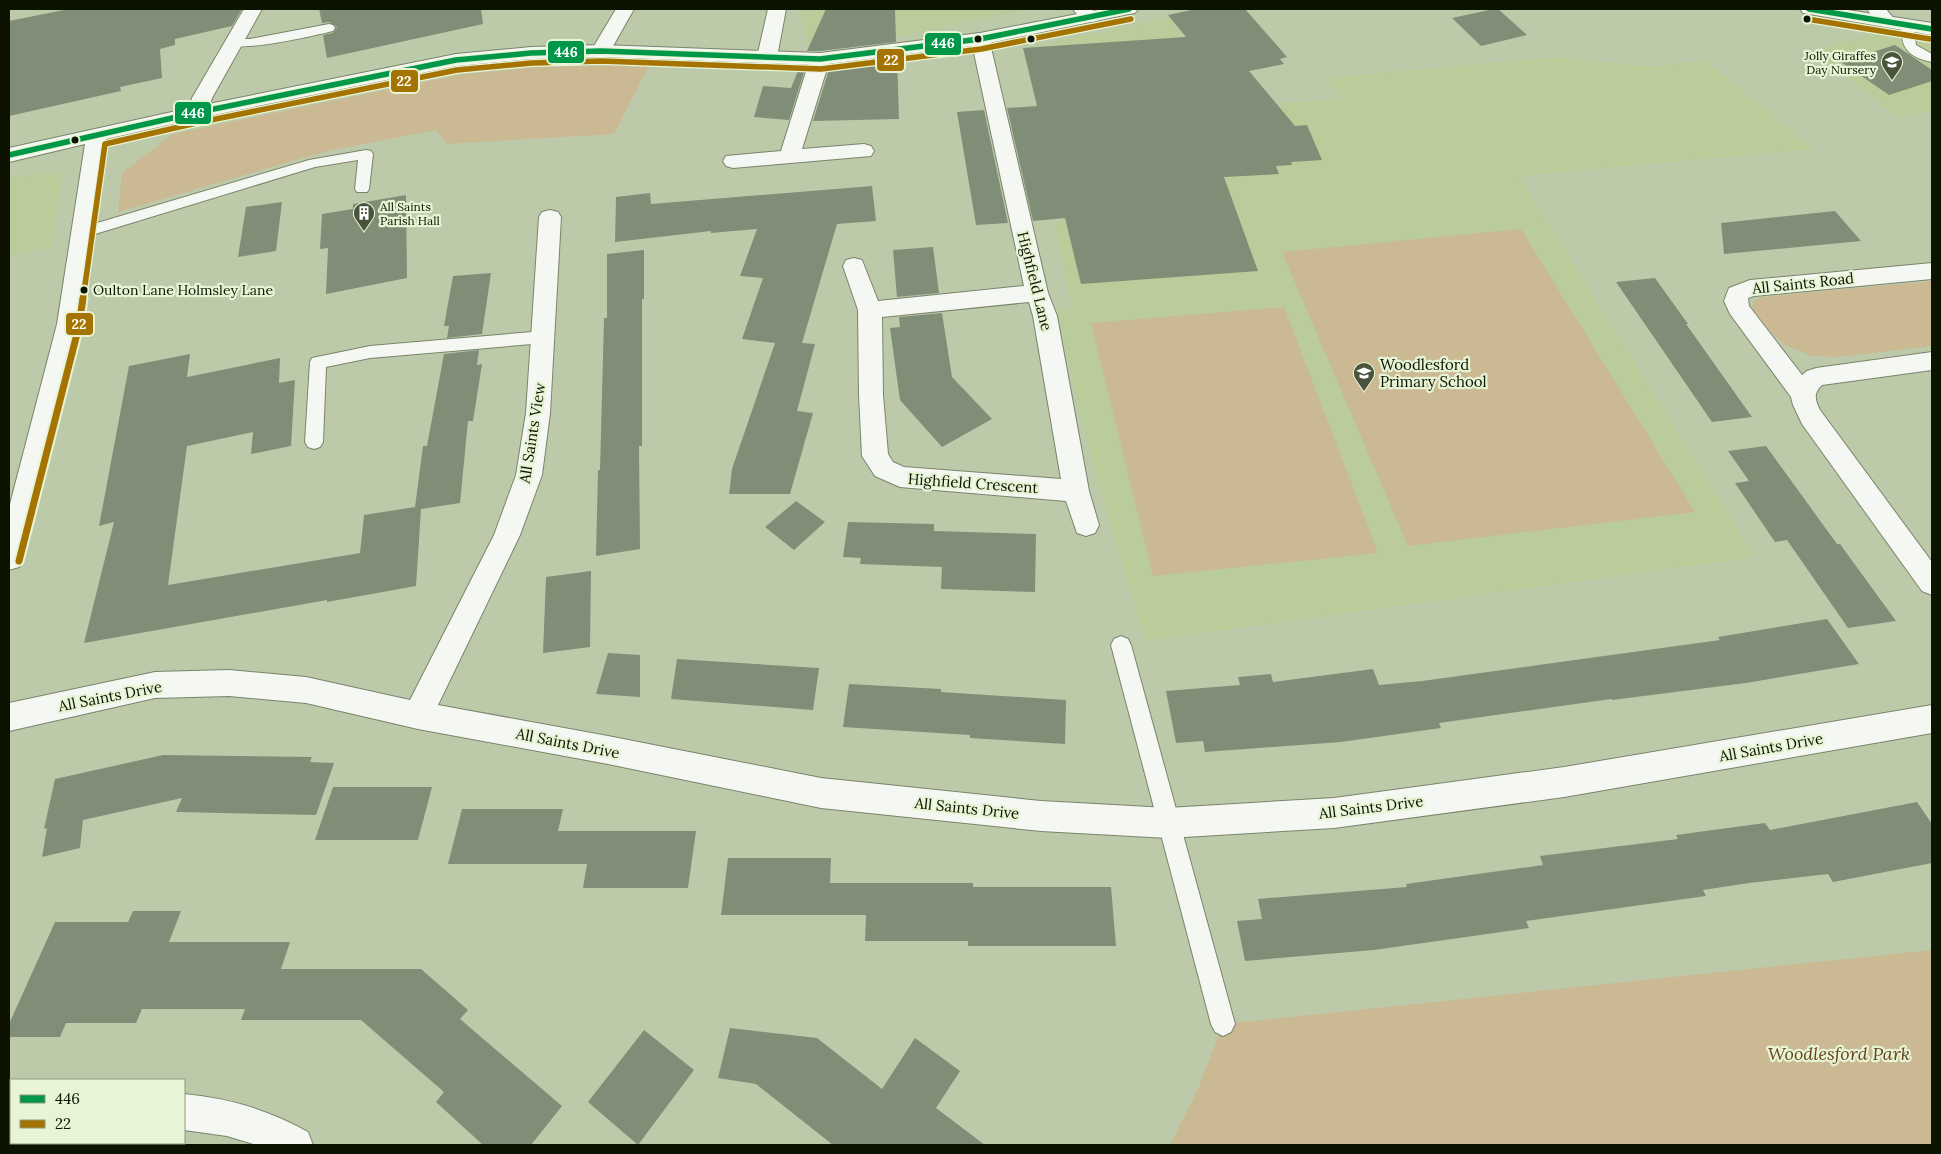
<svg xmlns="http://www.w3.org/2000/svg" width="1941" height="1154" font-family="Lora,serif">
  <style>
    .built { fill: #b9cc99 }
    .green { fill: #cbb993 }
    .building { fill: #808e77 }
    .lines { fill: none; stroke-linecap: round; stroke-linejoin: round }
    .service-casing { stroke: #7a846b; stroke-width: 2 }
    .minor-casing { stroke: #7a846b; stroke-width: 2 }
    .tertiary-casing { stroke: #7a846b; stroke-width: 2 }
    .service { fill: #f5f7f2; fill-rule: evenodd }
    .minor { fill: #f5f7f2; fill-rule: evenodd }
    .tertiary { fill: #f5f7f2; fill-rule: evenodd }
    .bus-1-casing { stroke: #e7f4d5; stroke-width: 8 }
    .bus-2-far1-casing { stroke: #e7f4d5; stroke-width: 8 }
    .bus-2-casing { stroke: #e7f4d5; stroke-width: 11 }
    .bus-1 { stroke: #019749; stroke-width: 5.5 }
    .bus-2-far1 { stroke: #a57300; stroke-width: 5.5 }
    .bus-2 { stroke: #a57300; stroke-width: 7 }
    .bus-dot { fill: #0c1401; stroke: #e7f4d5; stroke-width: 2 }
    .labels { text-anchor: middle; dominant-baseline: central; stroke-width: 4.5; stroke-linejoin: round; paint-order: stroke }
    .far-poi-label { font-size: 12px; fill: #0c1401; stroke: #e7f4d5; text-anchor: end }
    .bus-label { font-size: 14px; fill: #0c1401; stroke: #e7f4d5; text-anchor: start }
    .street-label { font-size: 15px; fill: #0c1401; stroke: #e7f4d5 }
    .poi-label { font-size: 15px; fill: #0c1401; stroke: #e7f4d5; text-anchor: start }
    .near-park-label { font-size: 18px; font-style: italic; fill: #68431a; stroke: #e7f4d5 }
    .line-badge { stroke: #e7f4d5; stroke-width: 2 }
    .badge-label { font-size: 14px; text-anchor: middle; font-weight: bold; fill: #fff }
  </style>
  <rect width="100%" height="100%" fill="#bdcaaa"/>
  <g class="built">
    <path d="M800,9H1026L908,35L863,42L806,43Z"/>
    <path d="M1168,17L1182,35L1197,32L1251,105L1343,99L1324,78L1553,57L1654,67L1705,60L1814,149L1519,176L1755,557L1145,641L1096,474L1056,311L1072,308L1054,222L1065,220L1023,49Z"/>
    <path d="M1871,34L1932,44V111L1898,118L1814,51Z"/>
    <path d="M47,172L62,174L52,247L9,256V179Z"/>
  </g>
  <g class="green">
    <path d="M601,65L648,67L614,134L447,144L436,130L327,151L118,212L122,173L173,134L458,75L538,67Z"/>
    <path d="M1521,229L1695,512L1408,546L1282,252Z"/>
    <path d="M1932,281V346L1839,357L1812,356L1785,345L1774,336L1752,308L1754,301L1762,297Z"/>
    <path d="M1284,307L1378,553L1153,576L1091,323Z"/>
    <path d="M1932,950V1145H1170L1198,1089L1223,1024Z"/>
  </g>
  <g class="building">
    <path d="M69,9H242L232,26L175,39V45L160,49L162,78L120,87L121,91L9,116V21Z"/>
    <path d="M319,9H481L483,24L327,58L323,35L333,33L337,27L329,22L322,23Z"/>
    <path d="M826,9H895L896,42L820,51H807Z"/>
    <path d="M1196,9H1245L1287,57L1280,59L1284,64L1249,71L1295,126L1307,125L1322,160L1291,162L1292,165L1276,166L1279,174L1224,177L1258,271L1081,284L1065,218L1033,221L1007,108L1037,106L1023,48L1186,37L1168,15Z"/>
    <path d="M1494,9H1498L1527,35L1481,46L1452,18Z"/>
    <path d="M1895,45L1932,70V81L1889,95L1841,62Z"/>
    <path d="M897,57L899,119L813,121L830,66Z"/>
    <path d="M800,66H806L789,120L754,117L763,86L791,88Z"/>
    <path d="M984,110L1008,223L976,225L957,112Z"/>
    <path d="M872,186L876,221L837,224L802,343L815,344L797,411L813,413L790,494H729L732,469L775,343L742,339L763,278L740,276L757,229L711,233V231L615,242L616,197L650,193L651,204Z"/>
    <path d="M406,195L407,278L326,294L328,248L320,249L322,214L353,209V204Z"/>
    <path d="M282,202L276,251L238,257L246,207Z"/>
    <path d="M1835,211L1861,241L1724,254L1721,223Z"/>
    <path d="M933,247L939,293L897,297L893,250Z"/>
    <path d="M644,250V299H642V446H639L640,549L596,556L598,470H600L604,318H607V254Z"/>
    <path d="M491,273L482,334L447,338L449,326H444L453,276Z"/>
    <path d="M1655,278L1688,324H1686L1752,417L1712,422L1616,282Z"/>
    <path d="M942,313L952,377L992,419L942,447L900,400L890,328L900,327L899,317Z"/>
    <path d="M479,350L477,365L482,364L473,421H468L460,503L421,509L416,586L327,602V600L84,643L114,522L99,526L129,366L190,354L187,377L280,358L279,383L295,380L291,446L251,454L253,432L187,446L168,585L360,553L364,515L415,507L423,446H427L444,354Z"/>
    <path d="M1766,446L1837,544H1840L1896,621L1848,628L1787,540L1775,542L1735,483L1749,481L1728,451Z"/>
    <path d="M796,501L825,522L794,550L765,527Z"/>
    <path d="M848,522L934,524V531L1036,534L1035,592L941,589L942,567L860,564L861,558L843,557Z"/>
    <path d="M591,571L590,647L543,653L546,577Z"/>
    <path d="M1827,619L1859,664L1746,683L1612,700L1611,699L1439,723L1441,728L1341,742L1205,752L1203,741L1176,743L1166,691L1240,685L1238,677L1271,674L1273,682L1373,669L1379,685L1422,681L1720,640L1718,637Z"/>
    <path d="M608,653L640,655V697L596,694Z"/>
    <path d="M677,659L819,668L813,710L671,699Z"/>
    <path d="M849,684L941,689V692L1066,700L1065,744L970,738V735L843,727Z"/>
    <path d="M163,755L312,757L310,762L334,763L316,815L176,812L182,798L83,820L80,848L42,857L47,828L44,829L55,779Z"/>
    <path d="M333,787H432L418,840H315Z"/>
    <path d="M1917,802L1932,824V863L1833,882L1828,874L1749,883L1703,890L1706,896L1526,921L1529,928L1374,950L1245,961L1237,921L1262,919L1258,899L1407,887L1406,884L1543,865L1540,856L1678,839L1676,835L1765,823L1770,830Z"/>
    <path d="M462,809H563L558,831H696L688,888H583L587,864H448Z"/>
    <path d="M728,858H831L830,883H973V887H1111L1116,946H968V941H865L866,915H721Z"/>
    <path d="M133,911H181L169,942H290L281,969H421L468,1010L460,1019L562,1106L531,1145H483L436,1102L444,1092L361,1020H241L245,1009H142L136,1023H66L60,1037H9V1024L55,922H128Z"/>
    <path d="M730,1028L817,1038L882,1089L915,1038L960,1071L936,1108L985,1145H833L756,1084L718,1078Z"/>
    <path d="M644,1030L694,1070L638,1145L588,1102Z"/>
  </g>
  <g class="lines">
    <g class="service-casing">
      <g id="service">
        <path d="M1907,20L1913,24L1916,45L1932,54V62C1908,57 1901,49 1901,24Z"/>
        <path d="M329,24L333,25L335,28L333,31C317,35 236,54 227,43L233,39H250Z"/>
        <path d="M366,150L371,151L373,154L369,189L367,192H357L355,189L358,160L315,167L82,238L77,237L75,233L77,229L309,160Z"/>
        <path d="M544,331L550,333L552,337L550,341L544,343L370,358L326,367L323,442L320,447L314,449L308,447L305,442L310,362L312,358L370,346Z"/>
        <path d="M1121,636L1128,639L1131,645L1235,1024L1231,1032L1223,1036L1215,1032L1211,1024L1111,645L1114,639Z"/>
      </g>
    </g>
    <g class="minor-casing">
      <g id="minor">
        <path d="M244,9H262L212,98L206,116L199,118L192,116L189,112L192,98Z"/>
        <path d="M616,9H634L608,55L601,57L594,55L591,51Z"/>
        <path d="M768,9H786L777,57L774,61L767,63L760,61L757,57Z"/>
        <path d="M1073,9H1092L1099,17L1097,21C1085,24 1079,18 1073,9Z"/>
        <path d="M1867,9H1886L1895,20L1893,24C1880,27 1874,19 1867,9Z"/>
        <path d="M980,33L987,35L989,39L1048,293L1057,316L1089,491L1099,525L1095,533L1086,536L1077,533L1066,501L900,487L875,476L862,456L859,395L858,310L843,266L846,260L854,258L862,260L878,301L1024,286L971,39L973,35ZM1029,302L1033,316L1061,479L904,467L893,462L888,454L883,395L882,317Z"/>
        <path d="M820,53L827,55L830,59L802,149L864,144L871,146L874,151L871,156L733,168L726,166L723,161L726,156L781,151L810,59L813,55Z"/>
        <path d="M550,210L558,212L561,217L550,413L542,475L520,535L438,705L608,736L821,778L1041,801L1168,808L1334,798L1564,767L1932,705V733L1564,797L1334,828L1168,838L1041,831L821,808L608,764L418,729L306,703L229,696L155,698L9,731V703L155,672L229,670L306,677L410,700L494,535L516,475L526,413L539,217L542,212Z"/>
        <path d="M1932,263V279L1754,296L1748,298L1749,306L1802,375L1807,371L1816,368L1932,352V370L1822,385C1813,393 1815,400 1820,410L1932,562V595L1922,591L1802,424L1793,405L1791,397L1730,314L1724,301L1729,288L1750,280Z"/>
        <rect x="9" y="1091" width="2" height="36"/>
        <path d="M184,1094C228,1098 269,1110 308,1132L313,1145H257L227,1136L184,1130Z"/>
      </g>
    </g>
    <g class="tertiary-casing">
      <g id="tertiary">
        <path d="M1103,9H1138L1135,13L1129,14L980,45L820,65L601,57L531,59L456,66L199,118L106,139L81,324L23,559L19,567L9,570V508L57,324L85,144L9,162V148L199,106L456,54L531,47L601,45L820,53L980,33Z"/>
        <path d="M1800,9H1841L1932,23V35L1809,14L1803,13Z"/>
      </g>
    </g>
    <use href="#service" class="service"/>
    <use href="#minor" class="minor"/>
    <use href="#tertiary" class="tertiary"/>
    <g class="bus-1-casing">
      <g id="bus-1">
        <path d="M1809,9L1932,29"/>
        <path d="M9,155L199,112L456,60L531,53L601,51L820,59L980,39L1129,9"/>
      </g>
    </g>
    <g class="bus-2-far1-casing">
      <g id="bus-2-far1">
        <path d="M1807,19L1930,39"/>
        <path d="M83,299L105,144L201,122L457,70L532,63L601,61L821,69L981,49L1131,19"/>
      </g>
    </g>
    <g class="bus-2-casing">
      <path id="bus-2" d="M19,561L79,326L83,298"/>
    </g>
    <use href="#bus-1" class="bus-1"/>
    <use href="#bus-2-far1" class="bus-2-far1"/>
    <use href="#bus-2" class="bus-2"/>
  </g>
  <defs>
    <g id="school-pin" transform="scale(1.125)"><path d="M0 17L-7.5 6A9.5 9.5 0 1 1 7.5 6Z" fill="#4a543c" stroke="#e7f4d5"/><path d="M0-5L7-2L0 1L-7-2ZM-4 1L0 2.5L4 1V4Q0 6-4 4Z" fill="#fff"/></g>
    <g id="building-pin" transform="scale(1.125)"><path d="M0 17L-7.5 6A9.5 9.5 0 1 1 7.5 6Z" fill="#4a543c" stroke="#e7f4d5"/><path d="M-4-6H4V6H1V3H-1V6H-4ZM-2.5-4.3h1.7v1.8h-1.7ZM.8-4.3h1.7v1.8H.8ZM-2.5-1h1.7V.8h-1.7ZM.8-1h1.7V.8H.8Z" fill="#fff"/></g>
  </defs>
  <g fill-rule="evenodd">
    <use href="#school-pin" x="1892" y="62"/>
    <use href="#building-pin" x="364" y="213"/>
    <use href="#school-pin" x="1364" y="373"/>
  </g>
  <g class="bus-dot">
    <circle cx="1807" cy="19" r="4.5"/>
    <circle cx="978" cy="39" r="4.5"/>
    <circle cx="1031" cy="39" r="4.5"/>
    <circle cx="75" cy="140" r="4.5"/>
    <circle cx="84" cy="290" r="4.5"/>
  </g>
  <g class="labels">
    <g class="far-poi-label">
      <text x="1876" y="55">Jolly Giraffes<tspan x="1876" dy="14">Day Nursery</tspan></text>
      <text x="380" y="206" text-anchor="start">All Saints<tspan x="380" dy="14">Parish Hall</tspan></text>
    </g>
    <g class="bus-label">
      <text x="93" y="290">Oulton Lane Holmsley Lane</text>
    </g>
    <g class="street-label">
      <text transform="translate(1035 281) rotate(76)">Highfield Lane</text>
      <text transform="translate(1803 283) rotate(-6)">All Saints Road</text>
      <text transform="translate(532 433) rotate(-81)">All Saints View</text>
      <text transform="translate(973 483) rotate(4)">Highfield Crescent</text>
      <text transform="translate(110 696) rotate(-11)">All Saints Drive</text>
      <text transform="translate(568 743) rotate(11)">All Saints Drive</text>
      <text transform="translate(1771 747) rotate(-10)">All Saints Drive</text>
      <text transform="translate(1371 807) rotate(-7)">All Saints Drive</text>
      <text transform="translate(967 808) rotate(6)">All Saints Drive</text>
    </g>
    <g class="poi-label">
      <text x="1380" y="364">Woodlesford<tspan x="1380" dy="17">Primary School</tspan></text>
    </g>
    <g class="near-park-label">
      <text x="1839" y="1053">Woodlesford Park</text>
    </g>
  </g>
  <g class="line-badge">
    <rect x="924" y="32" width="38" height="24" rx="5" fill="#019749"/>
    <rect x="547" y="40" width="38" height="24" rx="5" fill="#019749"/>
    <rect x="876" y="48" width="29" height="24" rx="5" fill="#a57300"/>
    <rect x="390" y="69" width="29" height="24" rx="5" fill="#a57300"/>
    <rect x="174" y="101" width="38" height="24" rx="5" fill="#019749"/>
    <rect x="65" y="312" width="29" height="24" rx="5" fill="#a57300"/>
  </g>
  <g class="badge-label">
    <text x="943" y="48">446</text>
    <text x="566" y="57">446</text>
    <text x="891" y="65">22</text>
    <text x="404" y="86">22</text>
    <text x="193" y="118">446</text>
    <text x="79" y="329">22</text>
  </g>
  <rect width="1941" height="1154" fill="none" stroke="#0c1401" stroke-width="20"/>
  <rect x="10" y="1079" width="175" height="65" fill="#e7f4d5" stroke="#8f9a80"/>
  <rect x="20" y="1095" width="25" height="8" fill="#019749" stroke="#8f9a80"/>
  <text x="55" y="1104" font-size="15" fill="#0c1401">446</text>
  <rect x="20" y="1120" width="25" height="8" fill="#a57300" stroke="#8f9a80"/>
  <text x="55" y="1129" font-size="15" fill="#0c1401">22</text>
</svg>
